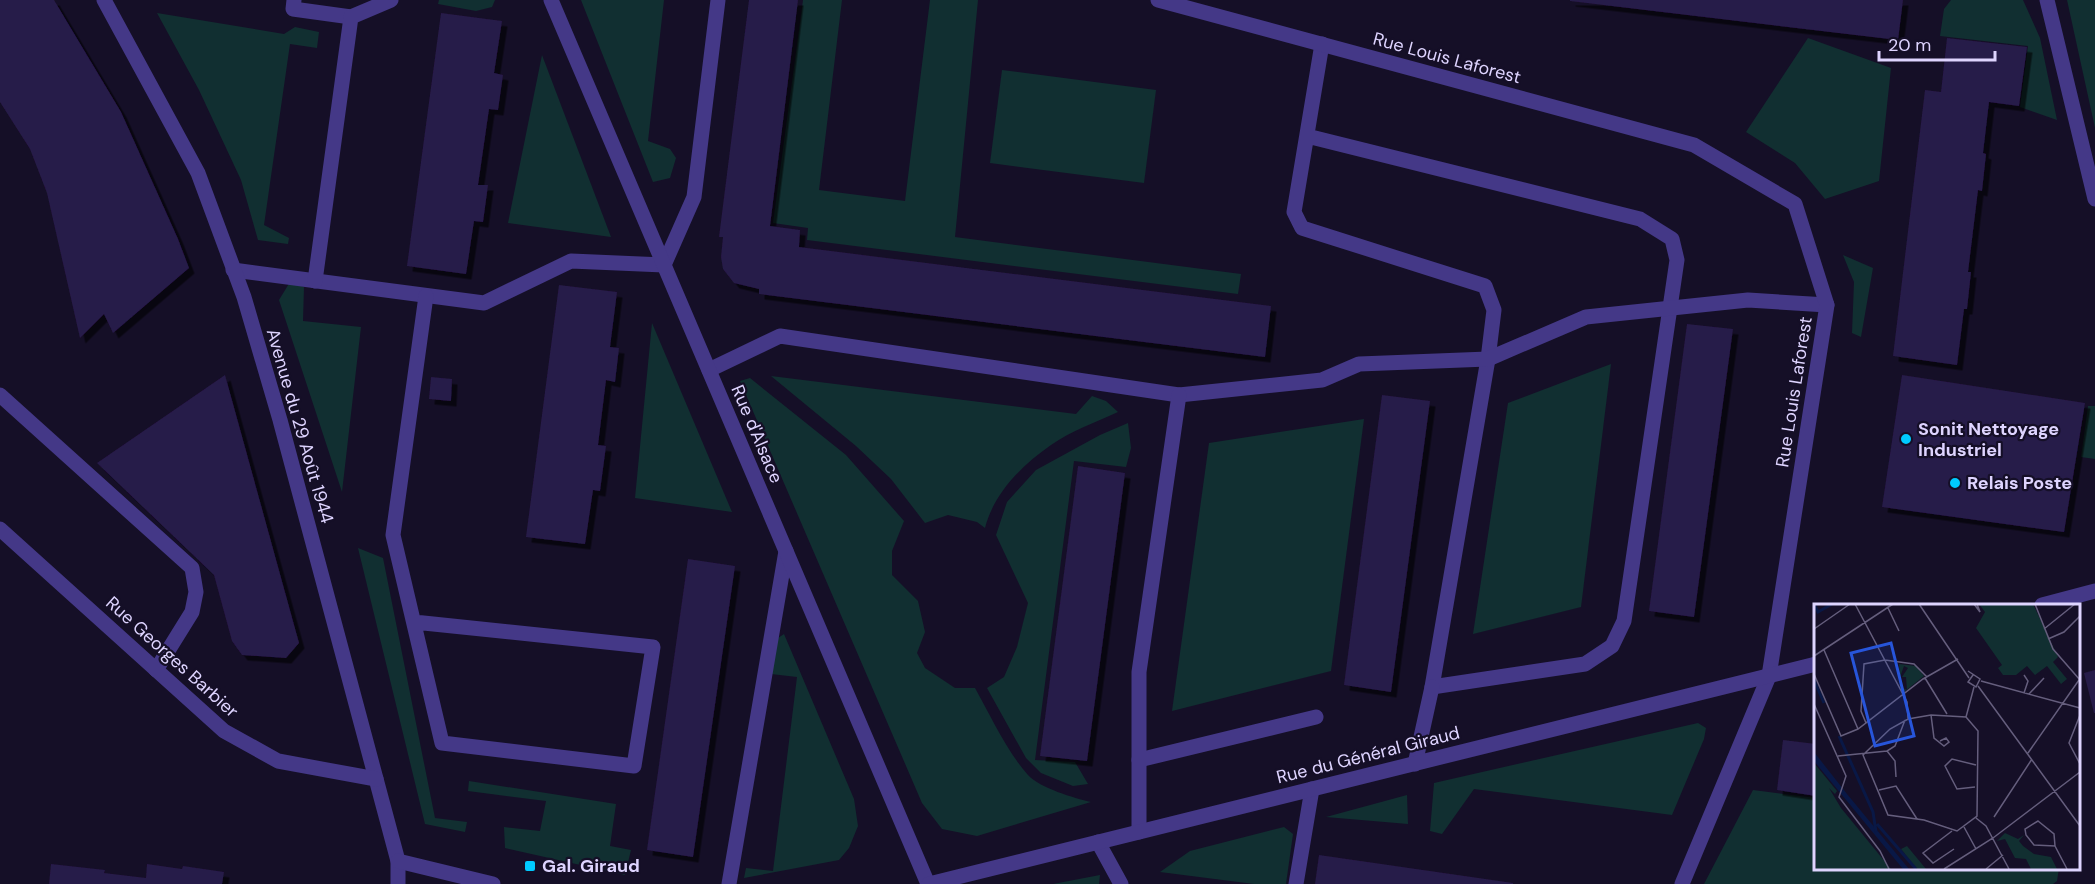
<svg xmlns="http://www.w3.org/2000/svg" width="2095" height="884" font-family="'DM Sans',sans-serif">
  <style>
    .green { fill: #112f31 }
    .building { fill: #281a48; filter: url(#shadow) }
    .lines { fill: none; stroke-linecap: round; stroke-linejoin: round }
    .service { stroke: #443887; stroke-width: 15 }
    .minor { stroke: #443887; stroke-width: 15 }
    .poi-dot { fill: #00caff; stroke: #150f27; stroke-width: 2 }
    .labels { text-anchor: middle; dominant-baseline: central; stroke-width: 4.5; stroke-linejoin: round; paint-order: stroke }
    .street-label { font-size: 18px; fill: #ded4ff; stroke: #150f27 }
    .poi-label { font-size: 18px; font-weight: bold; fill: #ded4ff; stroke: #150f27; text-anchor: start }
    .inset-river { fill: none; stroke: #091846; stroke-width: 3 }
    .inset-road { fill: none; stroke: #655e7d; stroke-width: 1.5 }
    .view { fill: #2755da; fill-opacity: 0.15; stroke: #2755da; stroke-width: 3 }
    .inset-edge { fill: none; stroke: #ded4ff; stroke-width: 3 }
  </style>
  <defs>
    <filter id="shadow"><feDropShadow dx="5.5" dy="5.5" stdDeviation="0" flood-color="#0009"/></filter>
  </defs>
  <rect width="100%" height="100%" fill="#150f27"/>
  <g class="green">
    <path d="M439,0H495L492,7L476,11L438,4Z"/>
    <path d="M581,0H664L648,141L670,149L676,158L670,178L653,182Z"/>
    <path d="M803,0H842L819,190L905,201L930,0H978L955,237L1241,274L1238,294L807,240L808,228L773,223Z"/>
    <path d="M1951,0H2023L2040,38L2057,120L2020,107L2028,46L1940,36L1944,9Z"/>
    <path d="M2067,0H2095V128Z"/>
    <path d="M157,13L284,34L295,27L319,32L317,48L290,44L264,225L289,238L288,244L258,240L241,180L199,90Z"/>
    <path d="M1808,38L1891,68L1879,181L1825,199L1795,163L1746,132Z"/>
    <path d="M542,55L611,237L508,223Z"/>
    <path d="M1002,70L1156,90L1144,183L990,163Z"/>
    <path d="M1843,255L1873,268L1861,337L1852,333L1854,282Z"/>
    <path d="M290,282L304,287L303,321L361,327L342,492L279,300Z"/>
    <path d="M652,323L732,512L635,498Z"/>
    <path d="M1611,364L1581,607L1473,634L1508,403Z"/>
    <path d="M771,376L1076,414L1092,396L1106,401L1118,412C1096,422 1071,431 1051,445C1022,465 994,493 985,528L977,522L948,515L925,523L891,479L856,446Z"/>
    <path d="M750,378L846,455L904,521L892,551V575L918,601L925,632L917,653L925,668L955,688H975C990,715 1008,753 1028,775C1040,788 1074,798 1091,802L977,836L942,829L922,803L740,381Z"/>
    <path d="M2088,406H2095V459L2081,457Z"/>
    <path d="M1364,419L1331,671L1172,711L1209,443Z"/>
    <path d="M1128,423L1131,448L1126,467L1074,461L1035,760L1075,762L1088,784L1073,786L1041,773L1026,758L987,688L1004,677L1017,647L1028,603L996,535L1007,502L1036,470L1100,435Z"/>
    <path d="M358,548L383,558L435,818L467,822L465,832L425,824Z"/>
    <path d="M784,634L854,799L858,826L849,848L839,860L744,878L746,868L773,871L797,677L771,674L775,640Z"/>
    <path d="M1698,723L1706,728L1704,739L1672,815L1474,789L1442,834L1430,831L1434,783Z"/>
    <path d="M469,781L616,804L610,846L631,850L625,875L505,848L504,827L540,831L546,801L468,791Z"/>
    <path d="M1753,790L1816,798V868H2059L2057,881L2053,884H1704Z"/>
    <path d="M1407,795L1408,824L1326,817Z"/>
    <path d="M1284,827L1293,834L1286,884H1254L1160,872L1190,851Z"/>
    <path d="M1100,875L1099,884H1053Z"/>
  </g>
  <g class="building">
    <path d="M0,0H54L121,112L178,239L189,268L113,333L104,314L80,338L47,193L30,149L0,102Z"/>
    <path d="M749,0H798L770,226L800,230L799,247L1271,306L1265,357L759,294V289L734,283L723,269L721,257L723,237H719Z"/>
    <path d="M1570,0H1903L1898,40L1570,1Z"/>
    <path d="M441,13L502,21L494,73L503,75L498,110L489,109L478,185H488L483,222L474,221L466,274L407,266Z"/>
    <path d="M1947,38L2027,47L2019,106L1989,102L1983,153L1986,154L1982,191L1978,190L1968,272H1971L1967,309H1964L1957,365L1893,356L1925,90L1941,92Z"/>
    <path d="M559,285L617,292L610,347L619,348L615,382L606,380L598,445L606,446L600,491L593,490L585,544L526,537Z"/>
    <path d="M1687,324L1733,329L1694,617L1649,611Z"/>
    <path d="M225,375L299,643L286,658L242,655L232,641L214,575L97,463Z"/>
    <path d="M1902,375L2085,403L2064,532L1882,507Z"/>
    <path d="M431,377L452,379L451,401L429,399Z"/>
    <path d="M1382,395L1430,401L1391,692L1344,685Z"/>
    <path d="M1078,466L1125,473L1087,761L1040,756Z"/>
    <path d="M688,559L735,566L693,857L647,850Z"/>
    <path d="M2095,670V713H2094L2084,673Z"/>
    <path d="M1783,740L1816,744V796L1777,790Z"/>
    <path d="M1319,855L1513,883V884H1315Z"/>
    <path d="M51,864L105,870L104,873L146,878L147,864L182,869L183,866L224,872L222,884H49Z"/>
  </g>
  <g class="lines">
    <g class="service">
      <path d="M294,0L293,9L351,17"/>
      <path d="M2047,0L2095,199"/>
      <path d="M1307,136L1640,219L1672,239L1677,260L1624,621L1612,646L1585,664L1432,687L1488,359L1494,310L1485,286L1302,228L1294,212L1322,44"/>
      <path d="M233,270L484,303L571,261L664,265L694,197L718,0"/>
      <path d="M315,281L351,17L391,0"/>
      <path d="M709,370L780,336L1179,395L1322,380L1359,364L1488,359L1586,317L1748,300L1827,305"/>
      <path d="M0,395L192,568L196,592L192,612L156,670"/>
      <path d="M414,622L653,647L634,766L442,743L393,535L426,296"/>
      <path d="M1139,760L1316,717"/>
      <path d="M1415,764L1432,687"/>
      <path d="M1139,832V672L1179,395"/>
      <path d="M1098,842L1121,884"/>
      <path d="M729,884L786,551"/>
      <path d="M1296,884L1312,789"/>
    </g>
    <g class="minor">
      <path d="M104,0L198,173L244,297L280,420L398,861V884"/>
      <path d="M551,0L928,884"/>
      <path d="M1158,0L1694,145L1795,204L1827,305L1769,676L1682,884"/>
      <path d="M0,529L224,731L278,761L376,779"/>
      <path d="M2042,605L2095,591"/>
      <path d="M398,861L493,884"/>
      <path d="M929,884L1816,664"/>
    </g>
  </g>
  <g class="poi-dot">
    <circle cx="1906" cy="439" r="6"/>
    <circle cx="1955" cy="483" r="6"/>
    <rect x="524" y="860" width="12" height="12" rx="3"/>
  </g>
  <g class="labels">
    <g class="street-label">
      <text transform="translate(1447 58) rotate(15)">Rue Louis Laforest</text>
      <text transform="translate(1794 392) rotate(-81)">Rue Louis Laforest</text>
      <text transform="translate(300 426) rotate(74)">Avenue du 29 Août 1944</text>
      <text transform="translate(757 434) rotate(67)">Rue d'Alsace</text>
      <text transform="translate(172 657) rotate(42)">Rue Georges Barbier</text>
      <text transform="translate(1368 755) rotate(-14)">Rue du Général Giraud</text>
    </g>
    <g class="poi-label">
      <text x="1918" y="429">Sonit Nettoyage<tspan x="1918" dy="21">Industriel</tspan></text>
      <text x="1967" y="483">Relais Poste</text>
      <text x="542" y="866">Gal. Giraud</text>
    </g>
  </g>
  <g transform="translate(1814 604)">
    <rect width="266" height="266" fill="#150f27"/>
    <path d="M165,0H219L244,53L239,58L253,75L247,80L233,62L221,71L213,62L202,71H189L184,64L188,61L162,24L171,8ZM85,60L102,62L110,72L90,88L87,83L93,86L92,73H88L94,64L90,62L86,73ZM0,159L23,187L21,190L15,184L27,204L77,265H2ZM191,229L204,235L210,231L205,237L209,242L220,250L237,253L243,265H217L212,255L201,254L191,235L183,237ZM93,242L112,265H103L87,245Z" fill="#112f31"/>
    <path d="M0,148L33,190L95,265H89L0,157Z" fill="#091846"/>
    <path class="inset-river" d="M0,0L4,8L18,0M0,76L10,99M25,132L59,208L62,228M63,220L102,265"/>
    <path class="inset-road" d="M41,0L93,98L94,115M105,0L155,74M160,0L166,8L163,0M221,0L239,45L266,76M74,4L85,27M0,25L36,0M230,25L261,0M234,35L250,28L266,12M10,46L44,125M0,52L79,0M154,67L166,75L162,83L154,78L159,71M0,70L27,132L44,125L109,75L144,55M210,71L214,77L210,89M111,74L133,110M167,77L266,104M164,82L266,222M215,90L230,74M0,100L32,172L25,193L66,247L75,265M117,111L152,113L164,127L163,212L143,227L110,216L74,211L49,151L76,125L94,115ZM117,111L120,134L130,142L135,138L132,134L126,137M266,111L255,139L266,160M152,113L160,83M52,119L47,107L50,60L71,56L100,60L113,73M214,149L265,76M24,152L73,147M82,173L81,157L73,147L81,142L91,116M161,183L143,185L131,162L138,155L162,161M65,186L82,182L103,215M180,213L218,155M162,214L172,222L195,265M224,217L240,230L241,242L220,241L212,231L211,225ZM150,223L162,245M138,227L109,249L119,259L140,245M241,242L253,265M130,265L179,234L266,168M172,265L189,251"/>
    <path class="view" d="M77,39L100,132L61,142L37,49Z"/>
    <rect width="266" height="266" class="inset-edge"/>
  </g>
  <path d="M1879 51v9h116v-9" fill="none" stroke="#ded4ff" stroke-width="3"/>
  <text x="1888" y="51" font-size="18" fill="#ded4ff" stroke="#150f27" stroke-width="4.5" paint-order="stroke">20 m</text>
</svg>
